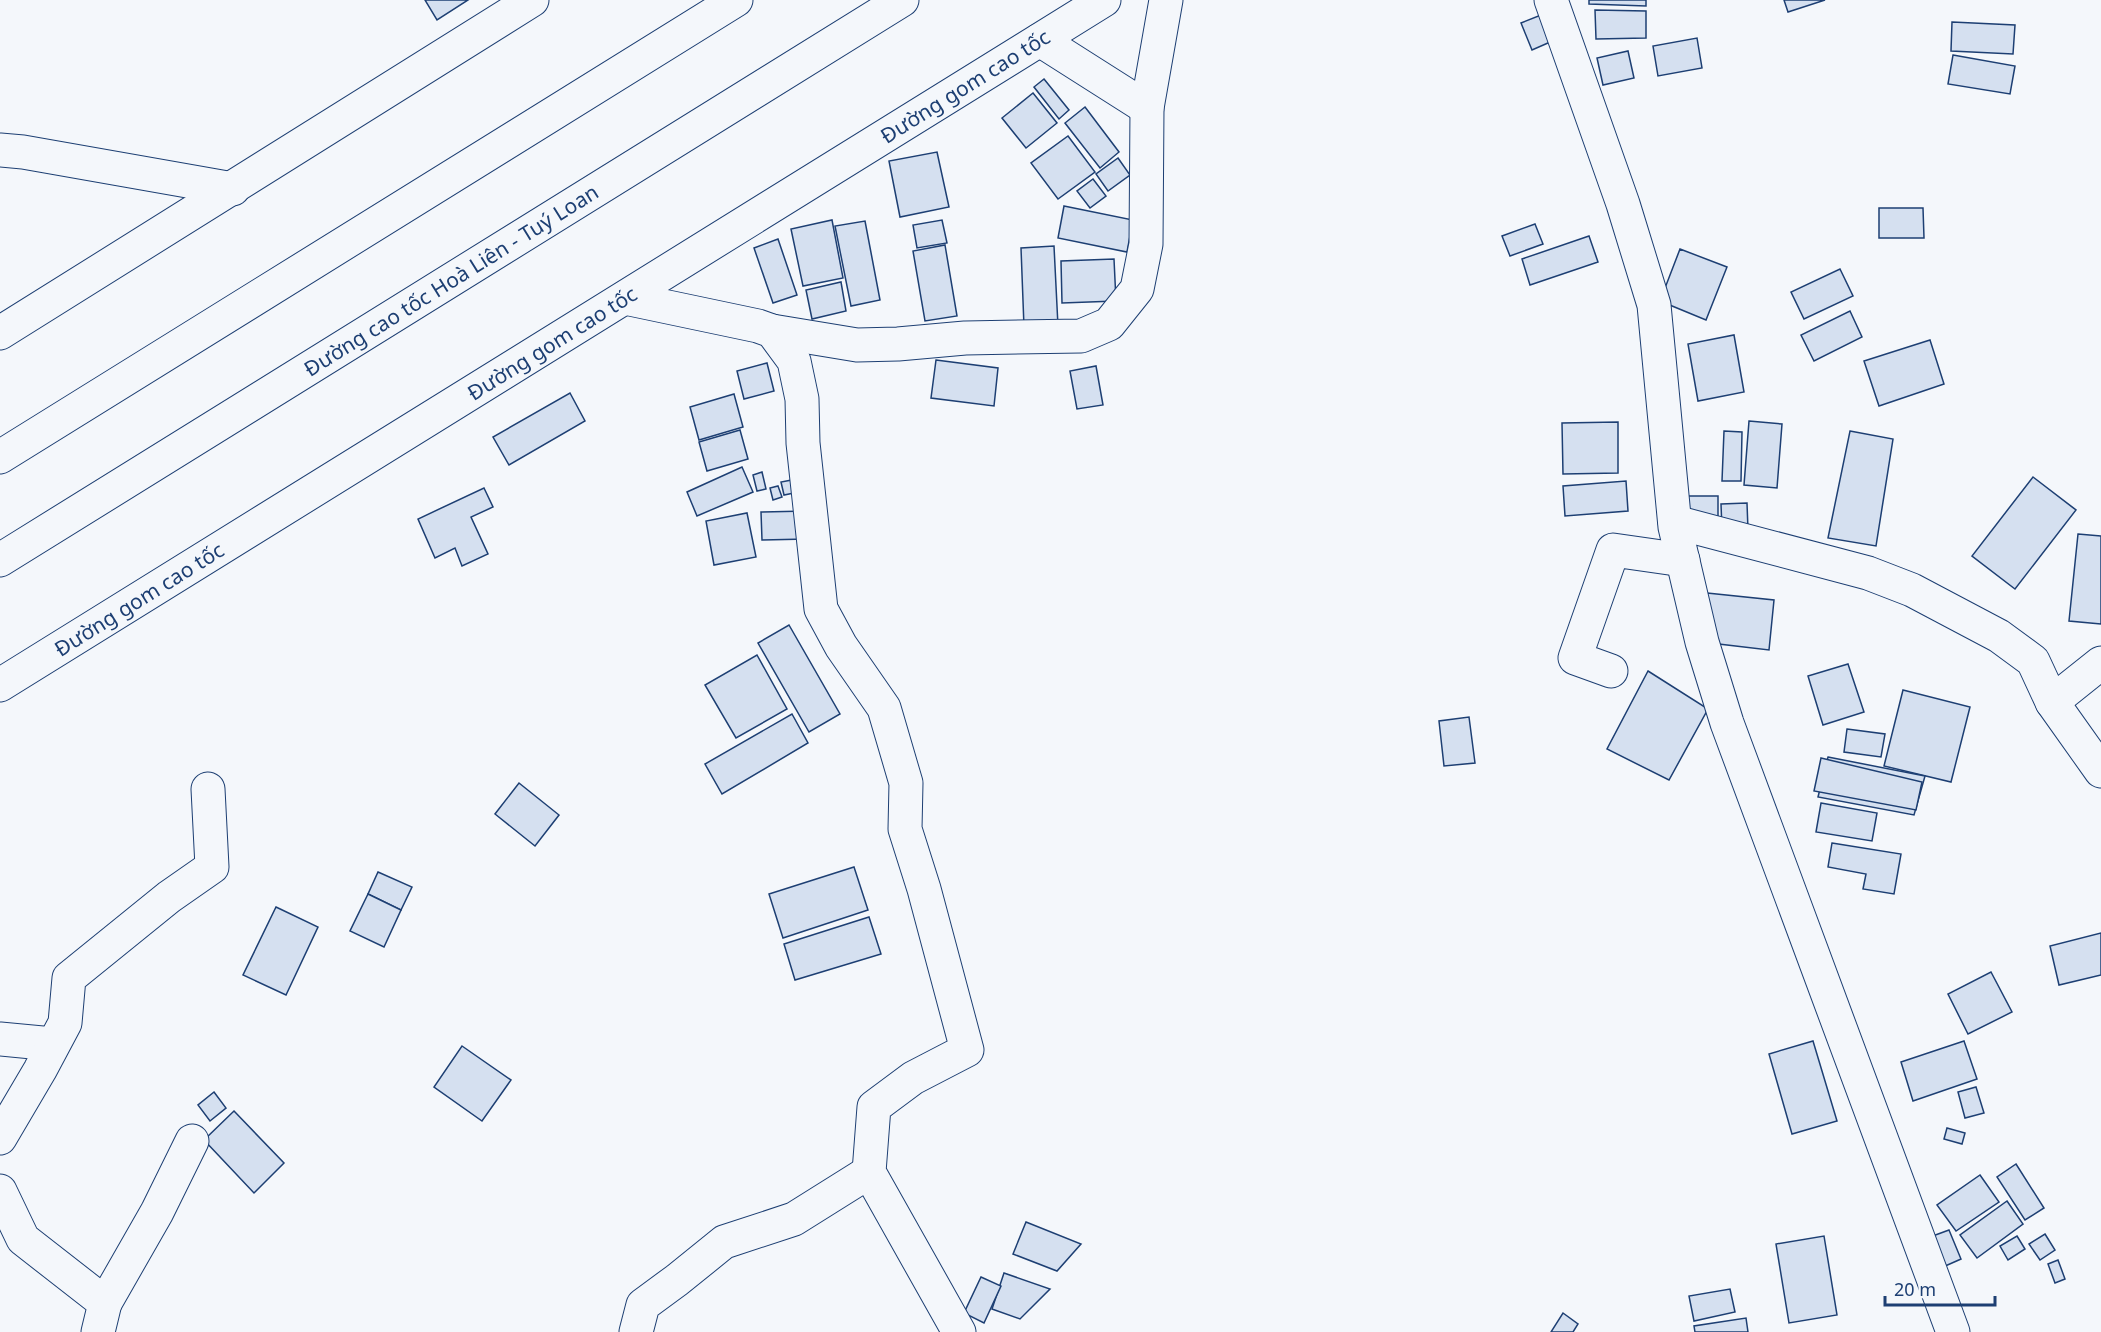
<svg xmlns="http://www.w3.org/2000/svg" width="2101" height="1332" font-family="'Noto Sans',sans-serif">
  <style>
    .building { fill: #d5e0f0; stroke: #1d3f73; stroke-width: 1.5 }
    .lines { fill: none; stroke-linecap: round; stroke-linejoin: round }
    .minor-casing { stroke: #1d3f73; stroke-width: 35 }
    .secondary-casing { stroke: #1d3f73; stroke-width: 35 }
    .motorway-casing { stroke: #1d3f73; stroke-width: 35 }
    .minor { stroke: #f4f7fb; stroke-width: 33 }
    .secondary { stroke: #f4f7fb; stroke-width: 33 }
    .motorway { stroke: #f4f7fb; stroke-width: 33 }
    .labels { text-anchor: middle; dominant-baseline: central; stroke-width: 4.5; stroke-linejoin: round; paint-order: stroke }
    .street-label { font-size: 21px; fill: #1d3f73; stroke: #f4f7fb }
  </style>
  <rect width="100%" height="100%" fill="#f4f7fb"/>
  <g class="building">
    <path d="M425,0H468L437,20Z"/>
    <path d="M1589,0H1646V6L1589,4Z"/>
    <path d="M1784,0H1825L1788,12Z"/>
    <path d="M1595,10L1646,11V38L1596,39Z"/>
    <path d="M1546,13L1557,39L1532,50L1521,23Z"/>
    <path d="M1952,22L2015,25L2013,54L1951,51Z"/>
    <path d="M1697,38L1702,68L1658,76L1653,46Z"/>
    <path d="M1628,51L1634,78L1603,85L1597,58Z"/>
    <path d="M1953,55L2015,66L2010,94L1948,84Z"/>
    <path d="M1044,79L1069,110L1059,119L1034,87Z"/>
    <path d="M1033,93L1057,123L1026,148L1002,118Z"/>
    <path d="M1085,107L1119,152L1100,168L1065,123Z"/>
    <path d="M1068,136L1095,172L1058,199L1031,163Z"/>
    <path d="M937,152L949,207L900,217L889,161Z"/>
    <path d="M1118,158L1130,175L1108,191L1096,174Z"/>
    <path d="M1093,179L1106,196L1090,208L1077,191Z"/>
    <path d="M1064,206L1133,220L1127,252L1058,238Z"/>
    <path d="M1879,208H1923L1924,238H1879Z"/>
    <path d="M832,220L843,278L803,286L791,229Z"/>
    <path d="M942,220L947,243L917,248L913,225Z"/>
    <path d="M865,221L880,300L851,306L835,226Z"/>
    <path d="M1535,224L1543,244L1510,256L1502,236Z"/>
    <path d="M1589,236L1598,262L1530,285L1522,259Z"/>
    <path d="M778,239L797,295L773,303L754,248Z"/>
    <path d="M945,245L957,316L925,321L913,251Z"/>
    <path d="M1054,246L1058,326L1024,327L1021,248Z"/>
    <path d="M1680,249L1727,267L1706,320L1660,301Z"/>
    <path d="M1114,259L1116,301L1062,303L1061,261Z"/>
    <path d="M1840,269L1853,296L1804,319L1791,292Z"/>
    <path d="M841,282L846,311L812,319L806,290Z"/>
    <path d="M1850,311L1862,337L1814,361L1801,335Z"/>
    <path d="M1734,335L1744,392L1698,401L1688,344Z"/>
    <path d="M1930,340L1944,384L1879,406L1864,361Z"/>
    <path d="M936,360L998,368L994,406L931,398Z"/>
    <path d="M767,363L774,391L744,399L737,371Z"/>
    <path d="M1096,366L1103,405L1077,409L1070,371Z"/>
    <path d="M570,393L585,421L509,465L493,437Z"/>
    <path d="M734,394L743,427L699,440L690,407Z"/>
    <path d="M1749,421L1782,424L1777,488L1744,485Z"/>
    <path d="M1618,422V473L1563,474L1562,423Z"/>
    <path d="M740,430L748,459L707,471L699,442Z"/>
    <path d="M1724,431L1742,432L1741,481H1722Z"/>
    <path d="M1850,431L1893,439L1876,546L1828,538Z"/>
    <path d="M742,467L753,492L697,516L687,492Z"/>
    <path d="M762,472L766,489L757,491L753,475Z"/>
    <path d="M2033,477L2076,510L2015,589L1972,556Z"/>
    <path d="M797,479L799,492L784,495L781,482Z"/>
    <path d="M1626,481L1628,511L1565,516L1563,486Z"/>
    <path d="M778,486L782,497L773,500L770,488Z"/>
    <path d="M484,488L493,507L471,517L488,554L462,566L455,548L435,558L418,519Z"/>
    <path d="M1688,496H1718V520H1689Z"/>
    <path d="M1747,503L1748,530H1722L1721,504Z"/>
    <path d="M807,511V539L762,540L761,512Z"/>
    <path d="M747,513L756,557L714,565L706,521Z"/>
    <path d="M2078,534L2101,536V624L2069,621Z"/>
    <path d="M1707,593L1774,600L1769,650L1702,642Z"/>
    <path d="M789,625L840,714L809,732L758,643Z"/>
    <path d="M757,655L787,709L736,738L705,685Z"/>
    <path d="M1848,664L1864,712L1823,725L1808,676Z"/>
    <path d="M1648,671L1708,709L1669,780L1607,749Z"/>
    <path d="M1903,690L1970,707L1951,782L1884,766Z"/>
    <path d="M792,714L808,743L722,794L705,764Z"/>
    <path d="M1469,717L1475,763L1444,766L1439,721Z"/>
    <path d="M1847,729L1885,734L1881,757L1844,752Z"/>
    <path d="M1828,757L1925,776L1914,815L1818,797Z"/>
    <path d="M1821,758L1922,782L1916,810L1814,791Z"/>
    <path d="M519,783L559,815L535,846L495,814Z"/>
    <path d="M1821,803L1877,813L1872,841L1816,832Z"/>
    <path d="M1832,843L1901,854L1894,894L1863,889L1866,874L1828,867Z"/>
    <path d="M854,867L868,910L783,938L769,894Z"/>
    <path d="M378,872L412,887L401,910L368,894Z"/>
    <path d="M368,894L401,910L384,947L350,931Z"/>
    <path d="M276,907L318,927L286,995L243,975Z"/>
    <path d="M869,917L881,954L795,980L784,944Z"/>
    <path d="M2101,933V975L2059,985L2050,946Z"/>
    <path d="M1991,972L2012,1012L1968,1034L1948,994Z"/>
    <path d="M1813,1041L1837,1121L1792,1134L1769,1054Z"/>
    <path d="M1964,1041L1977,1079L1913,1101L1901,1062Z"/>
    <path d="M462,1046L511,1080L482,1121L434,1087Z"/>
    <path d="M1976,1087L1984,1113L1965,1118L1958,1092Z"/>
    <path d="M214,1092L226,1108L210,1121L198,1105Z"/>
    <path d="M234,1111L284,1163L254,1193L204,1140Z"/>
    <path d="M1947,1128L1965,1133L1962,1144L1944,1139Z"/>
    <path d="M2016,1164L2044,1208L2025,1220L1997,1177Z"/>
    <path d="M1980,1175L1999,1202L1956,1231L1937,1205Z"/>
    <path d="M2007,1201L2023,1224L1977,1258L1960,1235Z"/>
    <path d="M1026,1222L1081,1244L1057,1271L1013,1254Z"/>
    <path d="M1949,1230L1961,1259L1943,1267L1930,1237Z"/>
    <path d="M2045,1234L2055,1250L2040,1260L2029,1244Z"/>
    <path d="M1824,1236L1837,1315L1789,1323L1776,1244Z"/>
    <path d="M2017,1236L2025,1249L2008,1260L2000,1246Z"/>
    <path d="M2058,1260L2065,1279L2055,1283L2048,1264Z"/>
    <path d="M1004,1273L1050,1289L1020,1319L992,1309Z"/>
    <path d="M981,1277L1001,1286L984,1323L964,1313Z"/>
    <path d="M1730,1289L1735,1312L1694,1321L1689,1296Z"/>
    <path d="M1563,1313L1578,1324L1573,1332H1551Z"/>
    <path d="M1746,1318L1748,1332H1695L1694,1326Z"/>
  </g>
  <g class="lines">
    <g class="minor-casing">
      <g id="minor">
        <path d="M1551,0L1623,204L1654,305L1675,527L1702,642L1727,723L1953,1332"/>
        <path d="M1040,40L1147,108"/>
        <path d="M0,150L23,152L233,189"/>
        <path d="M625,298L758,326L772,331L794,361L802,399L803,443L821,609L841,646L884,708L906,783L905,829L924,889L967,1050L913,1078L874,1107L869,1172L959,1332"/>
        <path d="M772,331L857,345L898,344L965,338L1081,336L1109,324L1137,289L1146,244L1147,108L1166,0"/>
        <path d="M1675,522L1868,573L1912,590L1999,636L2033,661L2052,702L2101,771"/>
        <path d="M1611,671L1575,658L1613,550L1683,560"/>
        <path d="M2052,702L2101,663"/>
        <path d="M0,1039L53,1044"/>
        <path d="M0,1138L40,1070L65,1023L69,978L169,897L212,867L208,789"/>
        <path d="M0,1191L23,1239L105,1303L98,1332"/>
        <path d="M105,1303L157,1212L192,1141"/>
        <path d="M636,1332L643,1305L677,1280L724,1242L794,1219L869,1172"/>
      </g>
    </g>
    <g class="secondary-casing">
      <g id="secondary">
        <path d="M0,333L532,0"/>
        <path d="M0,685L1104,0"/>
      </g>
    </g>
    <g class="motorway-casing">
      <g id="motorway">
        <path d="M0,457L736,0"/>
        <path d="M0,560L902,0"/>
      </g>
    </g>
    <use href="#minor" class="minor"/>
    <use href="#secondary" class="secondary"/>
    <use href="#motorway" class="motorway"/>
  </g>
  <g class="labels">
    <g class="street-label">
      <text transform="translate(965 86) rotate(-32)">Đường gom cao tốc</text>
      <text transform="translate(451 280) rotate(-32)">Đường cao tốc Hoà Liên - Tuý Loan</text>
      <text transform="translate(552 343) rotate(-32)">Đường gom cao tốc</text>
      <text transform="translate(139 599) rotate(-32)">Đường gom cao tốc</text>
    </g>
  </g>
  <path d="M1885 1296v9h110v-9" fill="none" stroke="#1d3f73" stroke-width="3"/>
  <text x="1894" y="1296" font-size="18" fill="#1d3f73" stroke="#f4f7fb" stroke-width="4.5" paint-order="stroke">20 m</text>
</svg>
